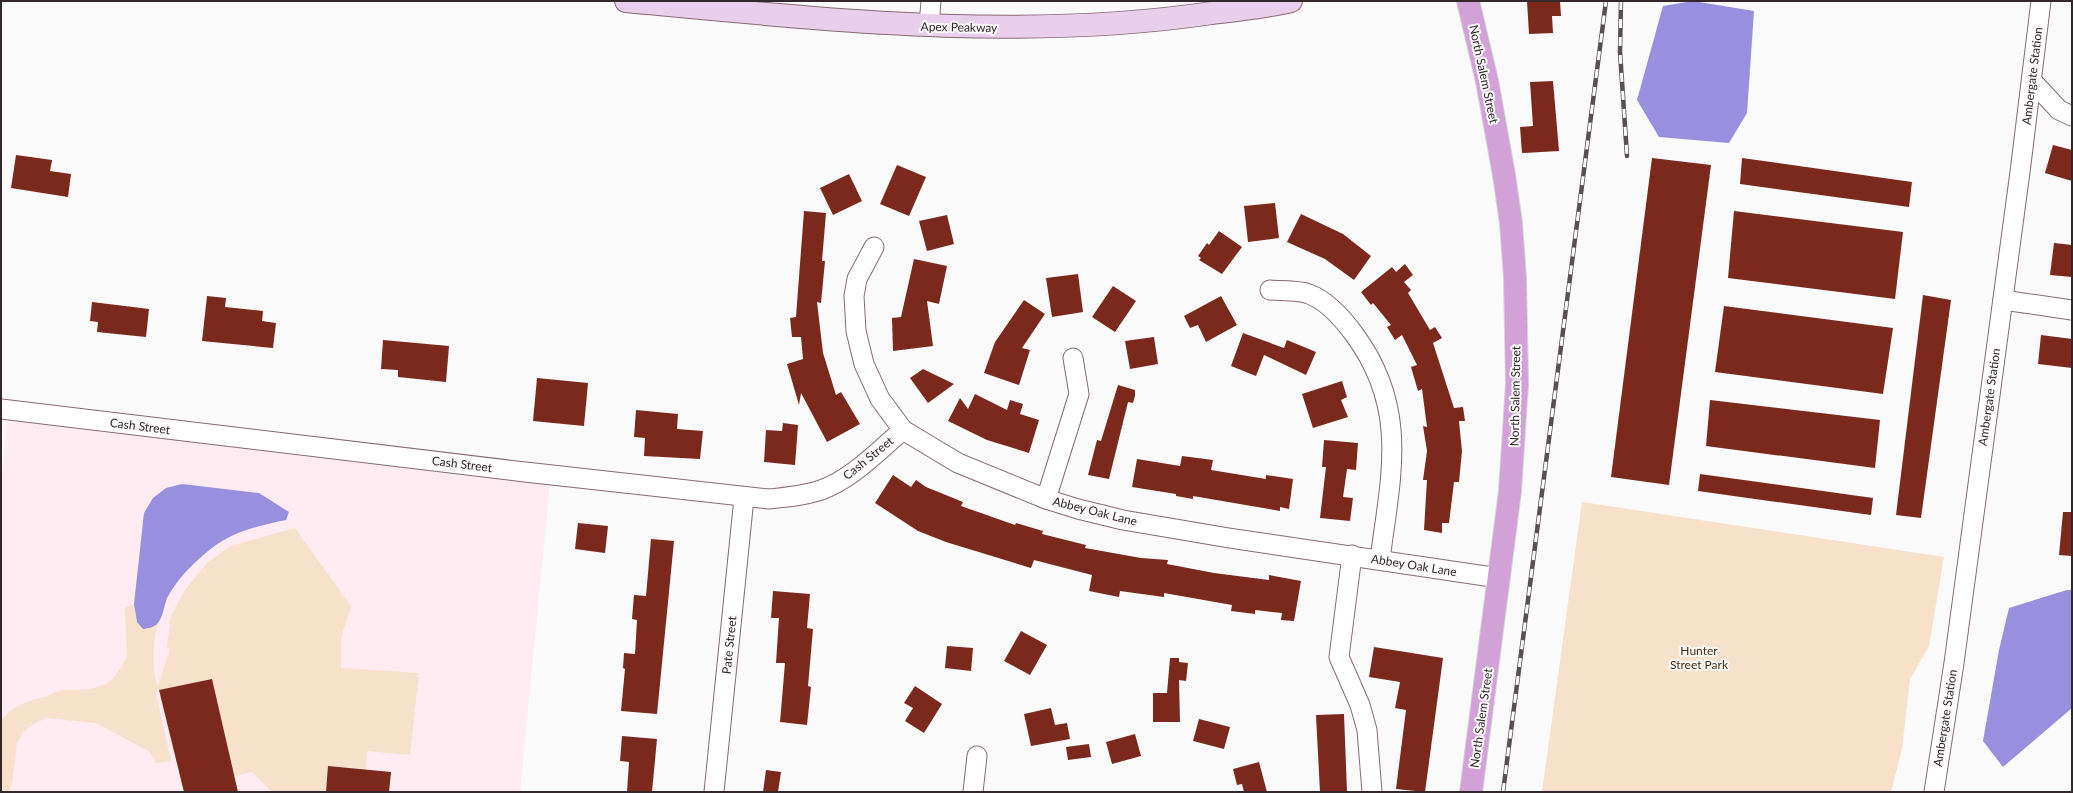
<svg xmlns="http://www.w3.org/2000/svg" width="2073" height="793" font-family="Lato,sans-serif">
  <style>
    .built { fill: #feecf2 }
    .green { fill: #f7e1cb }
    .water { fill: #988fdf }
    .building { fill: #7b291c }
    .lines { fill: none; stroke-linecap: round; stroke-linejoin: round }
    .street-casing { stroke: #886973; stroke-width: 21 }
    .secondary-casing { stroke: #886973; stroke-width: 24 }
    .primary-casing { stroke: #d6d4d5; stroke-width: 24 }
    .street { stroke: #fff; stroke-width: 19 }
    .secondary { stroke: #e8d0ec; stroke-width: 22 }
    .primary { stroke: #d1a1d8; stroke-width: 22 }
    .rail-casing { stroke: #594e51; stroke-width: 4.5 }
    .rail { stroke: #fafafa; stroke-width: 3; stroke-dasharray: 9; stroke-linecap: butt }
    .labels { text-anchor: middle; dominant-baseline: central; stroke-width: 4; stroke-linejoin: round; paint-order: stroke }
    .street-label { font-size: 12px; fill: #34272b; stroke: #fafafa }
    .park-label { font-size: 12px; fill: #482d0f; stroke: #fafafa }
  </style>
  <rect width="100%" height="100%" fill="#fafafa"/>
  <path class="built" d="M7,419L550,484L520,792H1V485Z"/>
  <g class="green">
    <path d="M1582,502L1944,557L1929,646L1910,679L1902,749L1891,792H1542Z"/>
    <path d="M295,528L351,606L341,638V668L419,673L410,755L367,751L366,769L329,766L326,792H272L252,772L234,776L211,680L159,690L158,688L156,693L171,761L156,763L150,752L96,723L47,718L35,723L23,732L17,743L12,784L8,792H1V720C19,701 24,704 47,696C51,695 55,691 61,690C77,689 94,692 109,682C118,675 120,667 127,658L125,608L134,604L137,622L152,628L158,623C153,639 151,672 158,686L170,649L167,647L171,615L185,590L207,563L231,546Z"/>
  </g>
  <g class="water">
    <path d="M1693,1L1754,11L1747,113L1729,143L1659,137L1637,100L1663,6Z"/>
    <path d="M182,484L259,493L289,512L286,520C261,525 232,532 212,548C194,562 178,578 167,598C164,606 163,618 157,624C153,628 149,628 143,629L137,622L134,604L144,513L153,498L166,488Z"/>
    <path d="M2067,590H2072V708L2003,767L1983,741L1999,650L2009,608Z"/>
  </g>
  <g class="building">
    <path d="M1527,1H1560L1561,16H1552L1553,33L1529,34Z"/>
    <path d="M1553,81L1559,151L1522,153L1520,127L1533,126L1530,82Z"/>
    <path d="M2053,145L2072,150V181L2045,173Z"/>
    <path d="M16,155L52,160L50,171L71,174L68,197L11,188Z"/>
    <path d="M1652,158L1711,165L1669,485L1611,477Z"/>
    <path d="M1742,158L1912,182L1909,207L1740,184Z"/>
    <path d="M897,165L926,177L909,216L880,204Z"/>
    <path d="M849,174L862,201L833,215L820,188Z"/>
    <path d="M1275,203L1279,238L1248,242L1244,206Z"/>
    <path d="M804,211L826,213L822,261H825L821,303L817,302L823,353L836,395L841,392L860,424L827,442L801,393L799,405L787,364L803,359L801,337H792L790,318L796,317Z"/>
    <path d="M1734,211L1903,232L1895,299L1728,278Z"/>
    <path d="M1301,214L1343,234L1371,256L1354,280L1325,259L1287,242Z"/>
    <path d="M947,215L954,244L927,251L919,221Z"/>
    <path d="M1219,231L1242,247L1222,274L1199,260L1201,258L1198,256L1207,243L1209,245Z"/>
    <path d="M2054,243L2072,245V277L2050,275Z"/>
    <path d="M914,259L947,266L939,304L927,301L933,346L893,351L892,318L901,317Z"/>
    <path d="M1405,264L1413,275L1404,282L1411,290L1408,293L1430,330L1435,327L1442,338L1433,343L1454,408L1463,407L1465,421H1459L1462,451L1459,482H1454L1449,523H1442V533L1424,530L1427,480H1423L1427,451L1423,426L1427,427L1422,389L1418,391L1411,367L1417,365L1402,335L1395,340L1387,327L1391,325L1373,303L1371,305L1361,292L1392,267L1396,272Z"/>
    <path d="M1078,274L1083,312L1052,317L1046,278Z"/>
    <path d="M1113,286L1136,301L1115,332L1092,317Z"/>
    <path d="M1923,295L1951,300L1921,518L1896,515Z"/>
    <path d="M207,296L226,298L225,307L263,311L262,321L276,323L273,348L202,341Z"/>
    <path d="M1221,296L1237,325L1206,342L1198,325L1190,328L1184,316Z"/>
    <path d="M1024,300L1045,314L1022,348L1030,350L1019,385L984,373L995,342Z"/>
    <path d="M92,302L149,309L146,337L97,332L98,322L90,321Z"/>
    <path d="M1724,306L1893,328L1883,394L1715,372Z"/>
    <path d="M1243,333L1284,348L1287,340L1316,352L1306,375L1264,355L1256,376L1231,366Z"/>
    <path d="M2041,335L2072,339V368L2038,364Z"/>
    <path d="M1154,337L1158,364L1130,369L1125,341Z"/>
    <path d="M383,340L449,346L446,382L398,377V370L381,369Z"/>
    <path d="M923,369L954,384L928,403L910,378Z"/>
    <path d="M537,378L588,383L584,426L533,421Z"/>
    <path d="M1342,381L1347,397L1341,400L1348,417L1313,428L1302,394Z"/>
    <path d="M1118,385L1135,390V396L1133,403L1128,402L1109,479L1088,475L1097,440L1101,441Z"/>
    <path d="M975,394L1007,410L1010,400L1023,404L1020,414L1039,420L1029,453L987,440L948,421L960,398L968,409Z"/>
    <path d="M1710,400L1880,420L1875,468L1706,446Z"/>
    <path d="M636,410L678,414L677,429L703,431L700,459L644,456L645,438L634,437Z"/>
    <path d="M783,423L798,425L795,465L764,462L766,430L782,431Z"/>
    <path d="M1324,440L1358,443L1356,470L1347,469L1343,497L1353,498L1350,521L1320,518L1326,467H1322Z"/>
    <path d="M1182,456L1213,460L1211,470L1266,479V475L1293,479L1289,509L1280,507V511L1193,496V499L1176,496V494L1132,487L1137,459L1180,466Z"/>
    <path d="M1700,474L1873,498L1871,515L1698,491Z"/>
    <path d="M893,475L911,487L916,480L926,487L963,502L961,506L1015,525L1016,523L1043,531L1042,534L1086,545L1085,548L1141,558L1168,560L1167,564L1214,573L1269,580V575L1301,581L1294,621L1281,620L1282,613L1255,610V614L1231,611L1232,605L1164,593V597L1120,591L1119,597L1089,591L1092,575L1034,560L1031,568L946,542L918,531L875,503Z"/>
    <path d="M2063,512H2072V556L2059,555Z"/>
    <path d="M578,523L608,526L605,553L575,549Z"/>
    <path d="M651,539L674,541L657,714L621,711L625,669L623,668L624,653L635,654L637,620L632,619L634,595L646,596Z"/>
    <path d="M773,591L810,594L807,628L813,629L808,686L811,687L807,725L780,722L785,663H776L779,618H771Z"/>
    <path d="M1021,631L1047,645L1030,675L1004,661Z"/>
    <path d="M947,646L973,648L971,671L945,668Z"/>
    <path d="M1374,647L1443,658L1425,792L1396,789L1406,710L1395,708L1400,682L1369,677Z"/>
    <path d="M1170,658H1179V662L1188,663L1186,681L1179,680L1180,722H1153V693H1167Z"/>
    <path d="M212,679L238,792H184L159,690Z"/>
    <path d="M915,686L942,704L924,733L905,721L913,708L904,703Z"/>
    <path d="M1051,708L1055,725L1067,723L1070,739L1031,746L1024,714Z"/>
    <path d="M1344,714L1347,792H1320L1316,715Z"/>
    <path d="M1199,719L1230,727L1224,749L1193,741Z"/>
    <path d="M1135,734L1141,756L1112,764L1106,742Z"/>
    <path d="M622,736L657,739L652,792H627L629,762L620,761Z"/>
    <path d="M1089,744L1091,757L1068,760L1066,747Z"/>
    <path d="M1259,762L1267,792H1244L1242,784L1237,785L1233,769Z"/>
    <path d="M328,766L391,772L389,792H326Z"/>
    <path d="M766,770L781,772L778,792H763Z"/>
  </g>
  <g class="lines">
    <g class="street-casing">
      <g id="street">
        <path d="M929,26L931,1"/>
        <path d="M2032,81L2059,110L2072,116"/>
        <path d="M874,247L857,279L854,296L856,331L864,364L880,399L903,430L958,463L1046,499L1078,509L1123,520L1229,538L1499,578"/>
        <path d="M1270,290C1282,291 1299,290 1309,294C1328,301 1343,319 1354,334C1409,408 1391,475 1380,559"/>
        <path d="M2003,300L2072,310"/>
        <path d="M1,409L525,472L769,499C787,497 804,496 821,490C852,479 878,451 903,430"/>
        <path d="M1046,499L1079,394L1073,358"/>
        <path d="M1352,555L1339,657L1360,705L1367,730L1372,792"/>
        <path d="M714,792L744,498"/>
        <path d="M973,792L977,756"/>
        <path d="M1934,792L1954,663L2020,172L2041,1"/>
      </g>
    </g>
    <g class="secondary-casing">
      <path id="secondary" d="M626,1C821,19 1016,42 1212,13C1238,10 1265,7 1291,1"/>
    </g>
    <g class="primary-casing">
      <path id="primary" d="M1468,1L1487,81L1504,175L1511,223L1515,278L1517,384L1510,491L1471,792"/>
    </g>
    <use href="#street" class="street"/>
    <use href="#secondary" class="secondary"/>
    <use href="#primary" class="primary"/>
    <g class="rail-casing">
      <g id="rail">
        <path d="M1621,1L1620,52L1627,156"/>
        <path d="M1503,792L1606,1"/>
      </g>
    </g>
    <use href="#rail" class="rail"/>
  </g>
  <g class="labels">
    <g class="street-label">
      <text transform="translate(959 27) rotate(1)">Apex Peakway</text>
      <text transform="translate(1484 74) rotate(78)">North Salem Street</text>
      <text transform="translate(2032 76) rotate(-83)">Ambergate Station</text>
      <text transform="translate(1515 396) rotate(-89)">North Salem Street</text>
      <text transform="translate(1989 397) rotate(-82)">Ambergate Station</text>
      <text transform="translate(140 426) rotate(7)">Cash Street</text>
      <text transform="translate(868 458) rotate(-39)">Cash Street</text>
      <text transform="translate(462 464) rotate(7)">Cash Street</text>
      <text transform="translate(1095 511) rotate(14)">Abbey Oak Lane</text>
      <text transform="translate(1414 565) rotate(9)">Abbey Oak Lane</text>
      <text transform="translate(729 645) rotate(-84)">Pate Street</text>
      <text transform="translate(1481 718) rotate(-82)">North Salem Street</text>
      <text transform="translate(1945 718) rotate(-81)">Ambergate Station</text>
    </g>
    <g class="park-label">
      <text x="1699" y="650">Hunter<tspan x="1699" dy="14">Street Park</tspan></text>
    </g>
  </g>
  <rect width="2073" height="793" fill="none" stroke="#34272b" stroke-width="4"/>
</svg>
